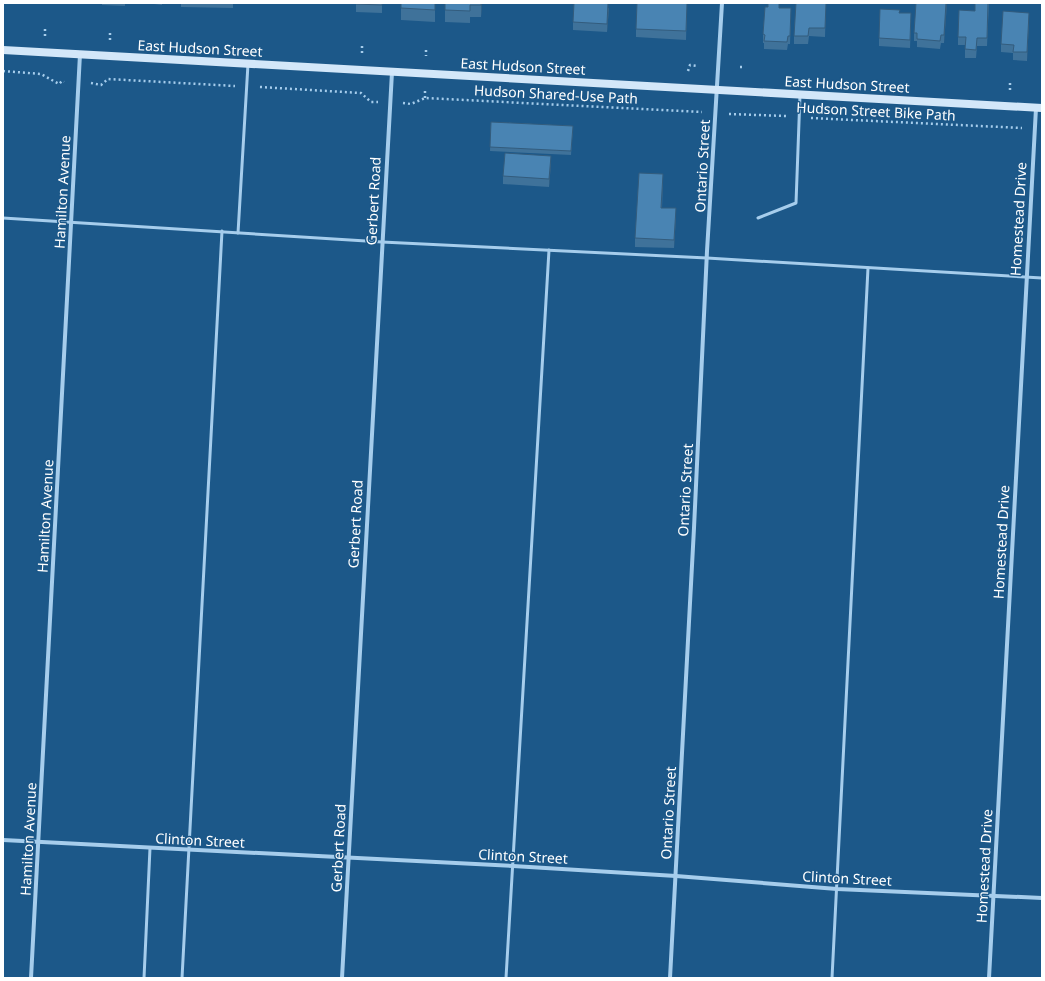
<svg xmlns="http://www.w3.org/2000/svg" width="1045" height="981" font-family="'Noto Sans',sans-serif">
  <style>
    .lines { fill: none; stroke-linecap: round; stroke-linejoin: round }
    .path { stroke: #a6cdec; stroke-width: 2.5; stroke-dasharray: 2 3; stroke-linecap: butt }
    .service { stroke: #a6cdec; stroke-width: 3 }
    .minor { stroke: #a6cdec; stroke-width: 4 }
    .secondary { stroke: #d3e7f9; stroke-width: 8 }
    .wall { fill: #3f729a }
    .shaded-wall { fill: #335c7d }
    .building { fill: #4984b3; stroke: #335c7d }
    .labels { text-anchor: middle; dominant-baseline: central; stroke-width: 3; stroke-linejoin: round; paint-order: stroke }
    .street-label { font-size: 14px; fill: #fff; stroke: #1c5889 }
  </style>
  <rect width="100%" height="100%" fill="#1c5889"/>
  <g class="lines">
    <g class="path">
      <path d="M45,36V28"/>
      <path d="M110,40V32"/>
      <path d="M362,46V54"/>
      <path d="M426,50V56"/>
      <path d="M740,67H745"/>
      <path d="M3,71L41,74L59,84L62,81L64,82"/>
      <path d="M688,71L690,65L697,66"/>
      <path d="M91,83L101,85L108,79L235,86"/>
      <path d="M260,87L361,93L371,102H378"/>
      <path d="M1010,90V82"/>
      <path d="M425,91V98"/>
      <path d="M403,103L411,104L425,98L702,112"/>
      <path d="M729,114L786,116"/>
      <path d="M811,118L1022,128"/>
    </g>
    <g class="service">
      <path d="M3,218L382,242L707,258L1042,278"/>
      <path d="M758,218L796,203L800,95"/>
      <path d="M238,233L248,64"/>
      <path d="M144,978L150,848"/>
      <path d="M182,978L222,231"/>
      <path d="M506,978L549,250"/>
      <path d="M832,978L868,268"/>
    </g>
    <g class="minor">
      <path d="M3,840L513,866L676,876L837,889L1042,898"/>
      <path d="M31,978L80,54"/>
      <path d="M342,978L392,72"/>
      <path d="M670,978L694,528L707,251L722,3"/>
      <path d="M989,978L1036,108"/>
    </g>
    <path class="secondary" d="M3,50L1042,108"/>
  </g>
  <g class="wall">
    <path d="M102,3H125V6L102,5Z"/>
    <path d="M146,3H162V5Z"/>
    <path d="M181,3H233V8L181,7Z"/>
    <path d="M356,3H382V13L356,12Z"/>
    <path d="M401,3H435V22L401,20Z"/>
    <path d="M445,3H482L481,17H470V23L445,22Z"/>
    <path d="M687,3L686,40L636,37V29Z"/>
    <path d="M826,3L825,37L809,36L808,44H794V36Z"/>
    <path d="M947,3L944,43H941L940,49L917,47V41H914V33Z"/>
    <path d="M989,3L987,46H977L976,58H965V45H958V37L975,11Z"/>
    <path d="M768,7L779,8L791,16L790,44H788L787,50L764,49V43H763V34Z"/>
    <path d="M609,8L607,32L573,30V22Z"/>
    <path d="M900,13L911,21L910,48L879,46V38Z"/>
    <path d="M1029,21L1027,61L1013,60V53L1001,52V44Z"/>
    <path d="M491,122L573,126L571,155L490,151Z"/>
    <path d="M551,164L549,187L503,184V176Z"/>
    <path d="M663,182L662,208L676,216L674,248L635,247V238Z"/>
  </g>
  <g class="shaded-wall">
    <path d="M481,3H482L481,17Z"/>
    <path d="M609,3V8L607,32V24Z"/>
    <path d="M946,3H947L944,43V35Z"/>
    <path d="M1029,13V21L1027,61V52Z"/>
    <path d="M551,156V164L549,187V179Z"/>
    <path d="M663,174V182L661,216V208Z"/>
    <path d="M676,208V216L674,248V240Z"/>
  </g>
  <g class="building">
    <path d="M356,3H382V5L356,4Z"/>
    <path d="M401,3H435V10L401,8Z"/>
    <path d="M445,3H481V5H470V11L445,10Z"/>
    <path d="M574,3H608L607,24L573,22Z"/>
    <path d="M637,3H687L686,31L636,29Z"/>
    <path d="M768,3H779V8H791L790,36H788L787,42L764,41L765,35L763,34L765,7H768Z"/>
    <path d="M796,3H826L825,28H809L808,36H794Z"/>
    <path d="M916,3H946L944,35H941L940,41L917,39V33H914Z"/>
    <path d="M975,3H988L987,38H977L976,50L965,49L966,37H958L959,10L975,11Z"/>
    <path d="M880,9L900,10L899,13H911L910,40L879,38Z"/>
    <path d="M1003,11L1029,13L1027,52H1013L1014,45L1001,44Z"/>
    <path d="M491,122L573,126L571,151L490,147Z"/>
    <path d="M505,153L551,156L549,179L503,176Z"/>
    <path d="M639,173L663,174L661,208H676L674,240L635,238Z"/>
  </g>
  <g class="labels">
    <g class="street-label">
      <text transform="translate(200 48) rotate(3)">East Hudson Street</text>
      <text transform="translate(523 66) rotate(3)">East Hudson Street</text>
      <text transform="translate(847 84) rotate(3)">East Hudson Street</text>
      <text transform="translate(556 94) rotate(3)">Hudson Shared-Use Path</text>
      <text transform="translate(876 111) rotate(3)">Hudson Street Bike Path</text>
      <text transform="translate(702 166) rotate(-87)">Ontario Street</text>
      <text transform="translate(62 192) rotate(-87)">Hamilton Avenue</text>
      <text transform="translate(373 201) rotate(-87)">Gerbert Road</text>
      <text transform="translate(1018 219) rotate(-87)">Homestead Drive</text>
      <text transform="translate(685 490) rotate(-87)">Ontario Street</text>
      <text transform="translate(45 516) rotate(-87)">Hamilton Avenue</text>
      <text transform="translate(355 524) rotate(-87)">Gerbert Road</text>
      <text transform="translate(1001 542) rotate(-87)">Homestead Drive</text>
      <text transform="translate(668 813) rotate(-87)">Ontario Street</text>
      <text transform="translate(28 839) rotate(-87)">Hamilton Avenue</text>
      <text transform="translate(200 840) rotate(3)">Clinton Street</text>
      <text transform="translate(338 848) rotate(-87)">Gerbert Road</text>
      <text transform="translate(523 856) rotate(3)">Clinton Street</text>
      <text transform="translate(984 866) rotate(-87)">Homestead Drive</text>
      <text transform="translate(847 878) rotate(3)">Clinton Street</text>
    </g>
  </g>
  <rect width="1045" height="981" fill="none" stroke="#ffffff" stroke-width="8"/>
</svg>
